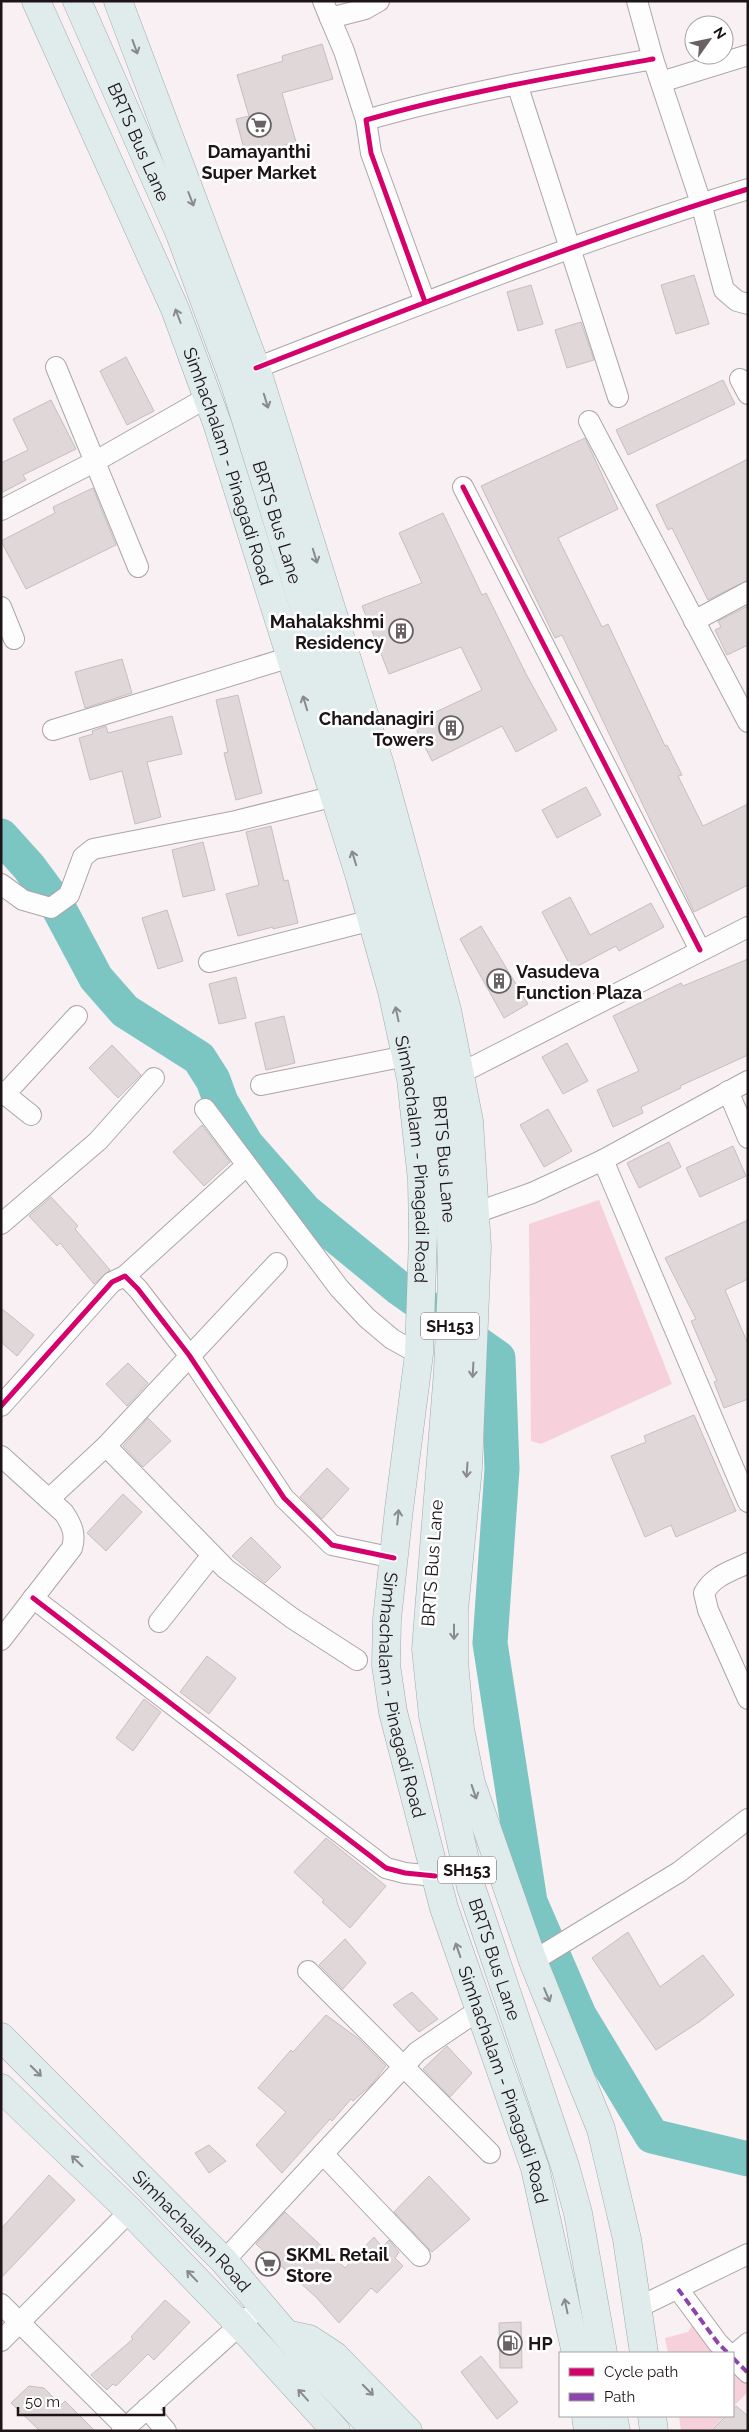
<svg xmlns="http://www.w3.org/2000/svg" width="749" height="2432" viewBox="0 0 749 2432" font-family="Raleway,sans-serif">
  <style>
    .green { fill: #f6d0da }
    .lines { fill: none; stroke-linecap: round; stroke-linejoin: round }
    .river { stroke: #7bc5c3; stroke-width: 35 }
    .building { fill: #e0d7d9; stroke: #c6bec0 }
    .street-casing { stroke: #ada5a7; stroke-width: 22 }
    .primary-casing { stroke: #9cacad; stroke-width: 29 }
    .street { stroke: #fefdfd; stroke-width: 20 }
    .primary { stroke: #e0ebeb; stroke-width: 28 }
    .quiet { stroke: #8e44ad; stroke-width: 4; stroke-dasharray: 8 4; stroke-linecap: butt }
    .cycleway-casing { stroke: #fff; stroke-width: 8 }
    .cycleway { stroke: #d6006c; stroke-width: 5 }
    .oneway { stroke: #888a8c }
    .labels { text-anchor: middle; dominant-baseline: central; stroke-width: 5; stroke-linejoin: round; paint-order: stroke }
    .shield { fill: #fff; stroke: #615a5d; stroke-width: 1 }
    .shield-label { font-size: 16px; font-weight: bold; fill: #1d1417 }
    .street-label { font-size: 18px; fill: #1d1417; stroke: #fff }
    .poi-label { font-size: 18px; font-weight: bold; fill: #1d1417; stroke: #fff; text-anchor: start }
  </style>
  <rect width="100%" height="100%" fill="#f8f0f2"/>
  <g class="green">
    <polygon points="599,1200 672,1384 541,1444 531,1441 529,1224"/>
    <polygon points="692,2325 718,2353 668,2353 665,2338 688,2332"/>
    <polygon points="733,2369 748,2385 748,2392 733,2407"/>
    <polygon points="679,2416 725,2416 710,2431 681,2431"/>
  </g>
  <g class="lines">
    <polyline class="river" points="1,836 29,867 57,905 96,978 125,1011 199,1058 213,1080 221,1102 246,1144 305,1211 399,1288 498,1358 502,1469 490,1643 530,1902 579,2015 652,2136 748,2159"/>
  </g>
  <g class="building">
    <polygon points="322,44 333,79 282,93 296,142 246,156 236,119 249,116 237,75 283,61 282,56"/>
    <polygon points="694,275 709,324 676,334 661,285"/>
    <polygon points="531,285 543,324 518,331 507,292"/>
    <polygon points="581,322 594,360 567,368 555,330"/>
    <polygon points="126,357 154,411 127,425 100,371"/>
    <polygon points="723,380 735,404 628,455 616,430"/>
    <polygon points="51,400 76,449 23,475 26,480 1,493 1,463 28,450 13,419"/>
    <polygon points="585,438 618,509 558,538 602,627 608,624 665,746 667,745 682,775 678,776 703,826 748,804 748,885 694,912 562,635 555,638 481,486"/>
    <polygon points="748,459 748,580 708,600 672,528 668,530 656,505"/>
    <polygon points="93,488 116,545 26,589 1,541 55,513 53,507"/>
    <polygon points="443,513 482,595 486,593 526,674 557,730 516,752 502,726 432,761 413,723 482,690 461,647 389,674 362,606 422,583 399,533"/>
    <polygon points="748,606 748,645 727,655 715,630 721,627 718,621"/>
    <polygon points="122,659 132,693 85,708 75,672"/>
    <polygon points="238,695 262,793 236,800 224,753 228,752 216,700"/>
    <polygon points="172,716 182,754 147,762 161,817 135,824 122,771 90,780 79,738 93,734 92,731 106,726 108,733"/>
    <polygon points="586,787 601,815 557,838 542,810"/>
    <polygon points="271,826 284,881 288,880 298,923 273,929 273,927 238,936 226,894 259,885 246,832"/>
    <polygon points="203,842 215,890 183,897 172,850"/>
    <polygon points="570,897 590,935 651,903 664,927 619,951 616,946 572,969 542,912"/>
    <polygon points="167,910 183,961 158,969 142,918"/>
    <polygon points="481,926 528,1004 504,1018 460,939"/>
    <polygon points="748,959 748,1055 680,1086 681,1088 641,1107 643,1113 613,1127 597,1090 639,1071 613,1016 681,983 683,986"/>
    <polygon points="236,977 246,1018 219,1024 209,984"/>
    <polygon points="284,1016 295,1063 266,1070 255,1023"/>
    <polygon points="567,1043 588,1081 563,1094 542,1057"/>
    <polygon points="112,1045 141,1075 118,1098 89,1068"/>
    <polygon points="548,1109 572,1151 544,1167 520,1125"/>
    <polygon points="202,1125 230,1162 204,1186 173,1152"/>
    <polygon points="669,1142 681,1167 639,1188 627,1163"/>
    <polygon points="733,1146 746,1176 700,1197 686,1168"/>
    <polygon points="51,1197 78,1226 75,1229 110,1270 94,1284 60,1243 57,1246 29,1216"/>
    <polygon points="748,1220 748,1279 725,1290 748,1344 748,1399 724,1408 714,1382 717,1381 691,1321 696,1319 665,1258"/>
    <polygon points="1,1308 34,1335 17,1356 1,1342"/>
    <polygon points="128,1363 148,1383 127,1406 106,1384"/>
    <polygon points="694,1415 736,1511 676,1537 671,1525 645,1537 611,1456 646,1442 644,1436"/>
    <polygon points="148,1418 171,1441 143,1467 123,1446"/>
    <polygon points="327,1468 349,1489 322,1519 300,1497"/>
    <polygon points="123,1494 142,1512 106,1551 87,1533"/>
    <polygon points="251,1537 281,1567 265,1583 232,1556"/>
    <polygon points="207,1656 236,1678 209,1714 180,1692"/>
    <polygon points="144,1699 161,1712 133,1751 116,1738"/>
    <polygon points="326,1838 386,1886 350,1928 322,1902 324,1900 294,1872"/>
    <polygon points="628,1932 660,1987 703,1955 734,1995 699,2022 656,2050 592,1958"/>
    <polygon points="345,1939 366,1963 343,1989 319,1965"/>
    <polygon points="412,1992 438,2019 419,2032 393,2005"/>
    <polygon points="326,2015 359,2039 386,2066 371,2085 353,2101 351,2099 332,2121 330,2119 282,2173 256,2145 286,2112 258,2088 291,2050 293,2052"/>
    <polygon points="447,2046 472,2073 450,2097 423,2069"/>
    <polygon points="209,2145 226,2161 209,2173 195,2153"/>
    <polygon points="49,2175 75,2200 1,2278 1,2229"/>
    <polygon points="429,2176 470,2219 432,2252 394,2212"/>
    <polygon points="285,2212 345,2268 374,2237 382,2247 389,2240 399,2252 395,2258 403,2266 377,2293 371,2288 339,2323 316,2297 256,2244"/>
    <polygon points="165,2300 190,2322 154,2360 148,2354 116,2386 113,2384 107,2390 91,2375 133,2339 131,2337"/>
    <polygon points="521,2322 522,2368 500,2368 499,2323"/>
    <polygon points="481,2356 518,2402 497,2419 461,2372"/>
    <polygon points="29,2386 44,2388 61,2405 65,2401 95,2431 40,2431 11,2403"/>
    <polygon points="736,2406 748,2416 748,2431 711,2431 726,2416 733,2416 733,2409"/>
  </g>
  <g class="lines">
    <g class="street-casing">
      <g id="street">
        <polyline points="323,1 330,18"/>
        <polyline points="637,1 653,59 701,203 724,290 737,301 748,304"/>
        <polyline points="661,82 748,55"/>
        <polyline points="517,84 618,397"/>
        <polyline points="366,120 344,51 330,18 365,9 379,1"/>
        <path d="M425,302L371,153L366,120C460,93 557,76 653,59"/>
        <polyline points="56,367 138,567"/>
        <path d="M256,368C418,305 581,240 748,189"/>
        <polyline points="740,379 748,394"/>
        <polyline points="589,421 748,722"/>
        <polyline points="463,487 700,950"/>
        <polyline points="1,510 96,461 208,397"/>
        <polyline points="1,607 14,639"/>
        <polyline points="694,621 748,592"/>
        <polyline points="53,730 291,657"/>
        <polyline points="1,884 23,900 51,908 69,895 83,857 93,849 236,821 335,796"/>
        <polyline points="209,962 372,920"/>
        <polyline points="461,1073 748,927"/>
        <polyline points="261,1085 406,1056"/>
        <polyline points="1,1091 31,1115"/>
        <polyline points="728,1091 748,1138"/>
        <polyline points="5,1094 77,1016"/>
        <polyline points="205,1109 339,1288 367,1318 392,1339 419,1354"/>
        <polyline points="603,1160 748,1502"/>
        <polyline points="475,1213 532,1193 603,1160 748,1081"/>
        <polyline points="1,1224 98,1141 154,1078"/>
        <polyline points="277,1263 106,1446 226,1569 292,1618 357,1660"/>
        <polyline points="125,1276 246,1166"/>
        <polyline points="1,1406 112,1282 125,1276 138,1289 189,1355 284,1498 332,1545 394,1558"/>
        <path d="M1,1456L64,1513C72,1525 76,1534 72,1548L1,1640"/>
        <polyline points="49,1499 106,1446"/>
        <path d="M748,1563C731,1571 713,1576 704,1593L708,1610L748,1699"/>
        <polyline points="33,1598 386,1868 405,1873 435,1876"/>
        <polyline points="159,1622 212,1555"/>
        <polyline points="533,1961 679,1872 748,1819"/>
        <polyline points="308,1971 490,2153"/>
        <polyline points="323,2154 420,2256"/>
        <polyline points="224,2261 417,2052 479,2010"/>
        <polyline points="678,2289 718,2343 728,2353"/>
        <polyline points="1,2304 126,2428"/>
        <polyline points="637,2308 748,2254"/>
        <polyline points="1,2341 130,2211"/>
        <polyline points="733,2356 748,2343"/>
        <polyline points="733,2358 748,2373"/>
        <polyline points="147,2408 166,2431"/>
        <polyline points="122,2431 250,2316"/>
      </g>
    </g>
    <g class="primary-casing">
      <g id="primary">
        <path id="s1" d="M36,1L175,309L217,423L359,874L392,991L411,1079L422,1180L423,1236L419,1354L399,1509L387,1619L386,1665L393,1712L444,1908L535,2168L576,2353"/>
        <path id="s2" d="M77,1L180,234L235,384L365,804L417,985L440,1097L451,1234L452,1280L448,1371L426,1649L433,1716L471,1887L565,2166L578,2213L603,2353"/>
        <polyline points="118,1 256,368 380,765 447,1010 469,1121 477,1247 468,1468 454,1610 454,1661 460,1729 471,1783 533,1961 601,2129 627,2239 644,2353"/>
        <path id="s3" d="M1,2037L224,2261L309,2361L376,2431"/>
        <polyline points="1,2088 130,2211 239,2324 336,2431"/>
        <polyline points="290,2335 309,2339 335,2356 408,2431"/>
        <polyline points="586,2416 588,2431"/>
        <polyline points="613,2416 616,2431"/>
        <polyline points="652,2416 654,2431"/>
      </g>
    </g>
    <use href="#street" class="street"/>
    <use href="#primary" class="primary"/>
    <g class="quiet">
      <polyline points="678,2289 718,2343 728,2353"/>
      <polyline points="733,2358 748,2373"/>
    </g>
    <g class="cycleway-casing">
      <g id="cycleway">
        <path d="M425,302L371,153L366,120C460,93 557,76 653,59"/>
        <path d="M256,368C418,305 581,240 748,189"/>
        <polyline points="463,487 700,950"/>
        <polyline points="1,1406 112,1282 125,1276 138,1289 189,1355 284,1498 332,1545 394,1558"/>
        <polyline points="33,1598 386,1868 405,1873 435,1876"/>
      </g>
    </g>
    <use href="#cycleway" class="cycleway"/>
  </g>
  <defs><path id="oneway-shaft" d="M-6 0H5M1.5-3L5.5 0L1.5 3" fill="none" stroke-width="1.6" stroke-linecap="round" stroke-linejoin="round" transform="scale(1.25)"/></defs>
  <g class="oneway">
    <use href="#oneway-shaft" transform="translate(135 47) rotate(70)"/>
    <use href="#oneway-shaft" transform="translate(191 199) rotate(69)"/>
    <use href="#oneway-shaft" transform="translate(178 316) rotate(-111)"/>
    <use href="#oneway-shaft" transform="translate(266 401) rotate(73)"/>
    <use href="#oneway-shaft" transform="translate(315 556) rotate(73)"/>
    <use href="#oneway-shaft" transform="translate(305 703) rotate(-107)"/>
    <use href="#oneway-shaft" transform="translate(354 858) rotate(-107)"/>
    <use href="#oneway-shaft" transform="translate(397 1014) rotate(-102)"/>
    <use href="#oneway-shaft" transform="translate(473 1370) rotate(93)"/>
    <use href="#oneway-shaft" transform="translate(467 1470) rotate(94)"/>
    <use href="#oneway-shaft" transform="translate(398 1517) rotate(-84)"/>
    <use href="#oneway-shaft" transform="translate(454 1632) rotate(90)"/>
    <use href="#oneway-shaft" transform="translate(474 1792) rotate(71)"/>
    <use href="#oneway-shaft" transform="translate(458 1950) rotate(-109)"/>
    <use href="#oneway-shaft" transform="translate(547 1995) rotate(67)"/>
    <use href="#oneway-shaft" transform="translate(36 2071) rotate(45)"/>
    <use href="#oneway-shaft" transform="translate(77 2161) rotate(-136)"/>
    <use href="#oneway-shaft" transform="translate(192 2276) rotate(-134)"/>
    <use href="#oneway-shaft" transform="translate(566 2306) rotate(-102)"/>
    <use href="#oneway-shaft" transform="translate(368 2390) rotate(45)"/>
    <use href="#oneway-shaft" transform="translate(303 2395) rotate(-132)"/>
  </g>
  <defs>
    <g id="supermarket-ring" transform="scale(1.25)"><circle r="9.5" fill="#fff" stroke="#6a6164" stroke-width="1.5"/><path d="M-6-5.5h2.5l.6 2H6L4.5 2H-2.5L-4.4-4H-6ZM-1.5 3.2a1.3 1.3 0 1 0 .1 0ZM3 3.2a1.3 1.3 0 1 0 .1 0Z" fill="#6a6164"/></g>
    <g id="building-ring" transform="scale(1.25)"><circle r="9.5" fill="#fff" stroke="#6a6164" stroke-width="1.5"/><path d="M-4-6H4V6H1V3H-1V6H-4ZM-2.5-4.3h1.7v1.8h-1.7ZM.8-4.3h1.7v1.8H.8ZM-2.5-1h1.7V.8h-1.7ZM.8-1h1.7V.8H.8Z" fill="#6a6164"/></g>
    <g id="fuel-ring" transform="scale(1.25)"><circle r="9.5" fill="#fff" stroke="#6a6164" stroke-width="1.5"/><path d="M-5.5-6h7V0h2V4h1.3V-2.5L3-4.5l.8-.8L6-3V5H2.5V1h-1V6h-7ZM-4.2-4.7v3.2H.2V-4.7Z" fill="#6a6164"/></g>
  </defs>
  <g fill-rule="evenodd">
    <use href="#supermarket-ring" x="259" y="125"/>
    <use href="#building-ring" x="401" y="631"/>
    <use href="#building-ring" x="451" y="728"/>
    <use href="#building-ring" x="499" y="981"/>
    <use href="#supermarket-ring" x="268" y="2264"/>
    <use href="#fuel-ring" x="510" y="2343"/>
  </g>
  <g class="labels">
    <g class="shield">
      <rect x="421" y="1312.5" width="58" height="27" rx="4"/>
      <rect x="438" y="1856.5" width="58" height="27" rx="4"/>
    </g>
    <g class="shield-label">
      <text x="450" y="1326">SH153</text>
      <text x="467" y="1870">SH153</text>
    </g>
    <g class="street-label">
      <text stroke="none"><textPath href="#s2" startOffset="154">BRTS Bus Lane</textPath></text>
      <text stroke="none"><textPath href="#s1" startOffset="504">Simhachalam - Pinagadi Road</textPath></text>
      <text stroke="none"><textPath href="#s2" startOffset="559">BRTS Bus Lane</textPath></text>
      <text stroke="none"><textPath href="#s2" startOffset="1219">BRTS Bus Lane</textPath></text>
      <text stroke="none"><textPath href="#s1" startOffset="1224">Simhachalam - Pinagadi Road</textPath></text>
      <text transform="translate(432 1563) rotate(-86)">BRTS Bus Lane</text>
      <text stroke="none"><textPath href="#s1" startOffset="1764">Simhachalam - Pinagadi Road</textPath></text>
      <text stroke="none"><textPath href="#s2" startOffset="2029">BRTS Bus Lane</textPath></text>
      <text stroke="none"><textPath href="#s1" startOffset="2169">Simhachalam - Pinagadi Road</textPath></text>
      <text stroke="none"><textPath href="#s3" startOffset="272">Simhachalam Road</textPath></text>
    </g>
    <g class="poi-label">
      <text x="259" y="151" text-anchor="middle">Damayanthi<tspan x="259" dy="21">Super Market</tspan></text>
      <text x="384" y="621" text-anchor="end">Mahalakshmi<tspan x="384" dy="21">Residency</tspan></text>
      <text x="434" y="718" text-anchor="end">Chandanagiri<tspan x="434" dy="21">Towers</tspan></text>
      <text x="516" y="971">Vasudeva<tspan x="516" dy="21">Function Plaza</tspan></text>
      <text x="286" y="2254">SKML Retail<tspan x="286" dy="21">Store</tspan></text>
      <text x="528" y="2343">HP</text>
    </g>
  </g>
  <rect width="749" height="2432" fill="none" stroke="#1d1417" stroke-width="5"/>
  <rect x="559" y="2352" width="175" height="65" fill="#ffffff" stroke="#a5a1a2"/>
  <rect x="569" y="2368" width="25" height="8" fill="#d6006c" stroke="#a5a1a2"/>
  <text x="604" y="2377" font-size="15" fill="#1d1417">Cycle path</text>
  <rect x="569" y="2393" width="25" height="8" fill="#8e44ad" stroke="#a5a1a2"/>
  <text x="604" y="2402" font-size="15" fill="#1d1417">Path</text>
  <g transform="translate(709 40) rotate(57)"><circle r="24" fill="#ffffff" stroke="#a5a1a2"/>
  <path d="M0-4L9 19L0 12L-9 19Z" fill="#6a6164"/>
  <text y="-8" font-size="14" font-weight="bold" text-anchor="middle" fill="#1d1417">N</text>
  </g>
  <path d="M18 2407v8h146v-8" fill="none" stroke="#1d1417" stroke-width="2.5"/>
  <text x="25" y="2407" font-size="15" fill="#1d1417" stroke="#ffffff" stroke-width="4" paint-order="stroke">50 m</text>
</svg>
